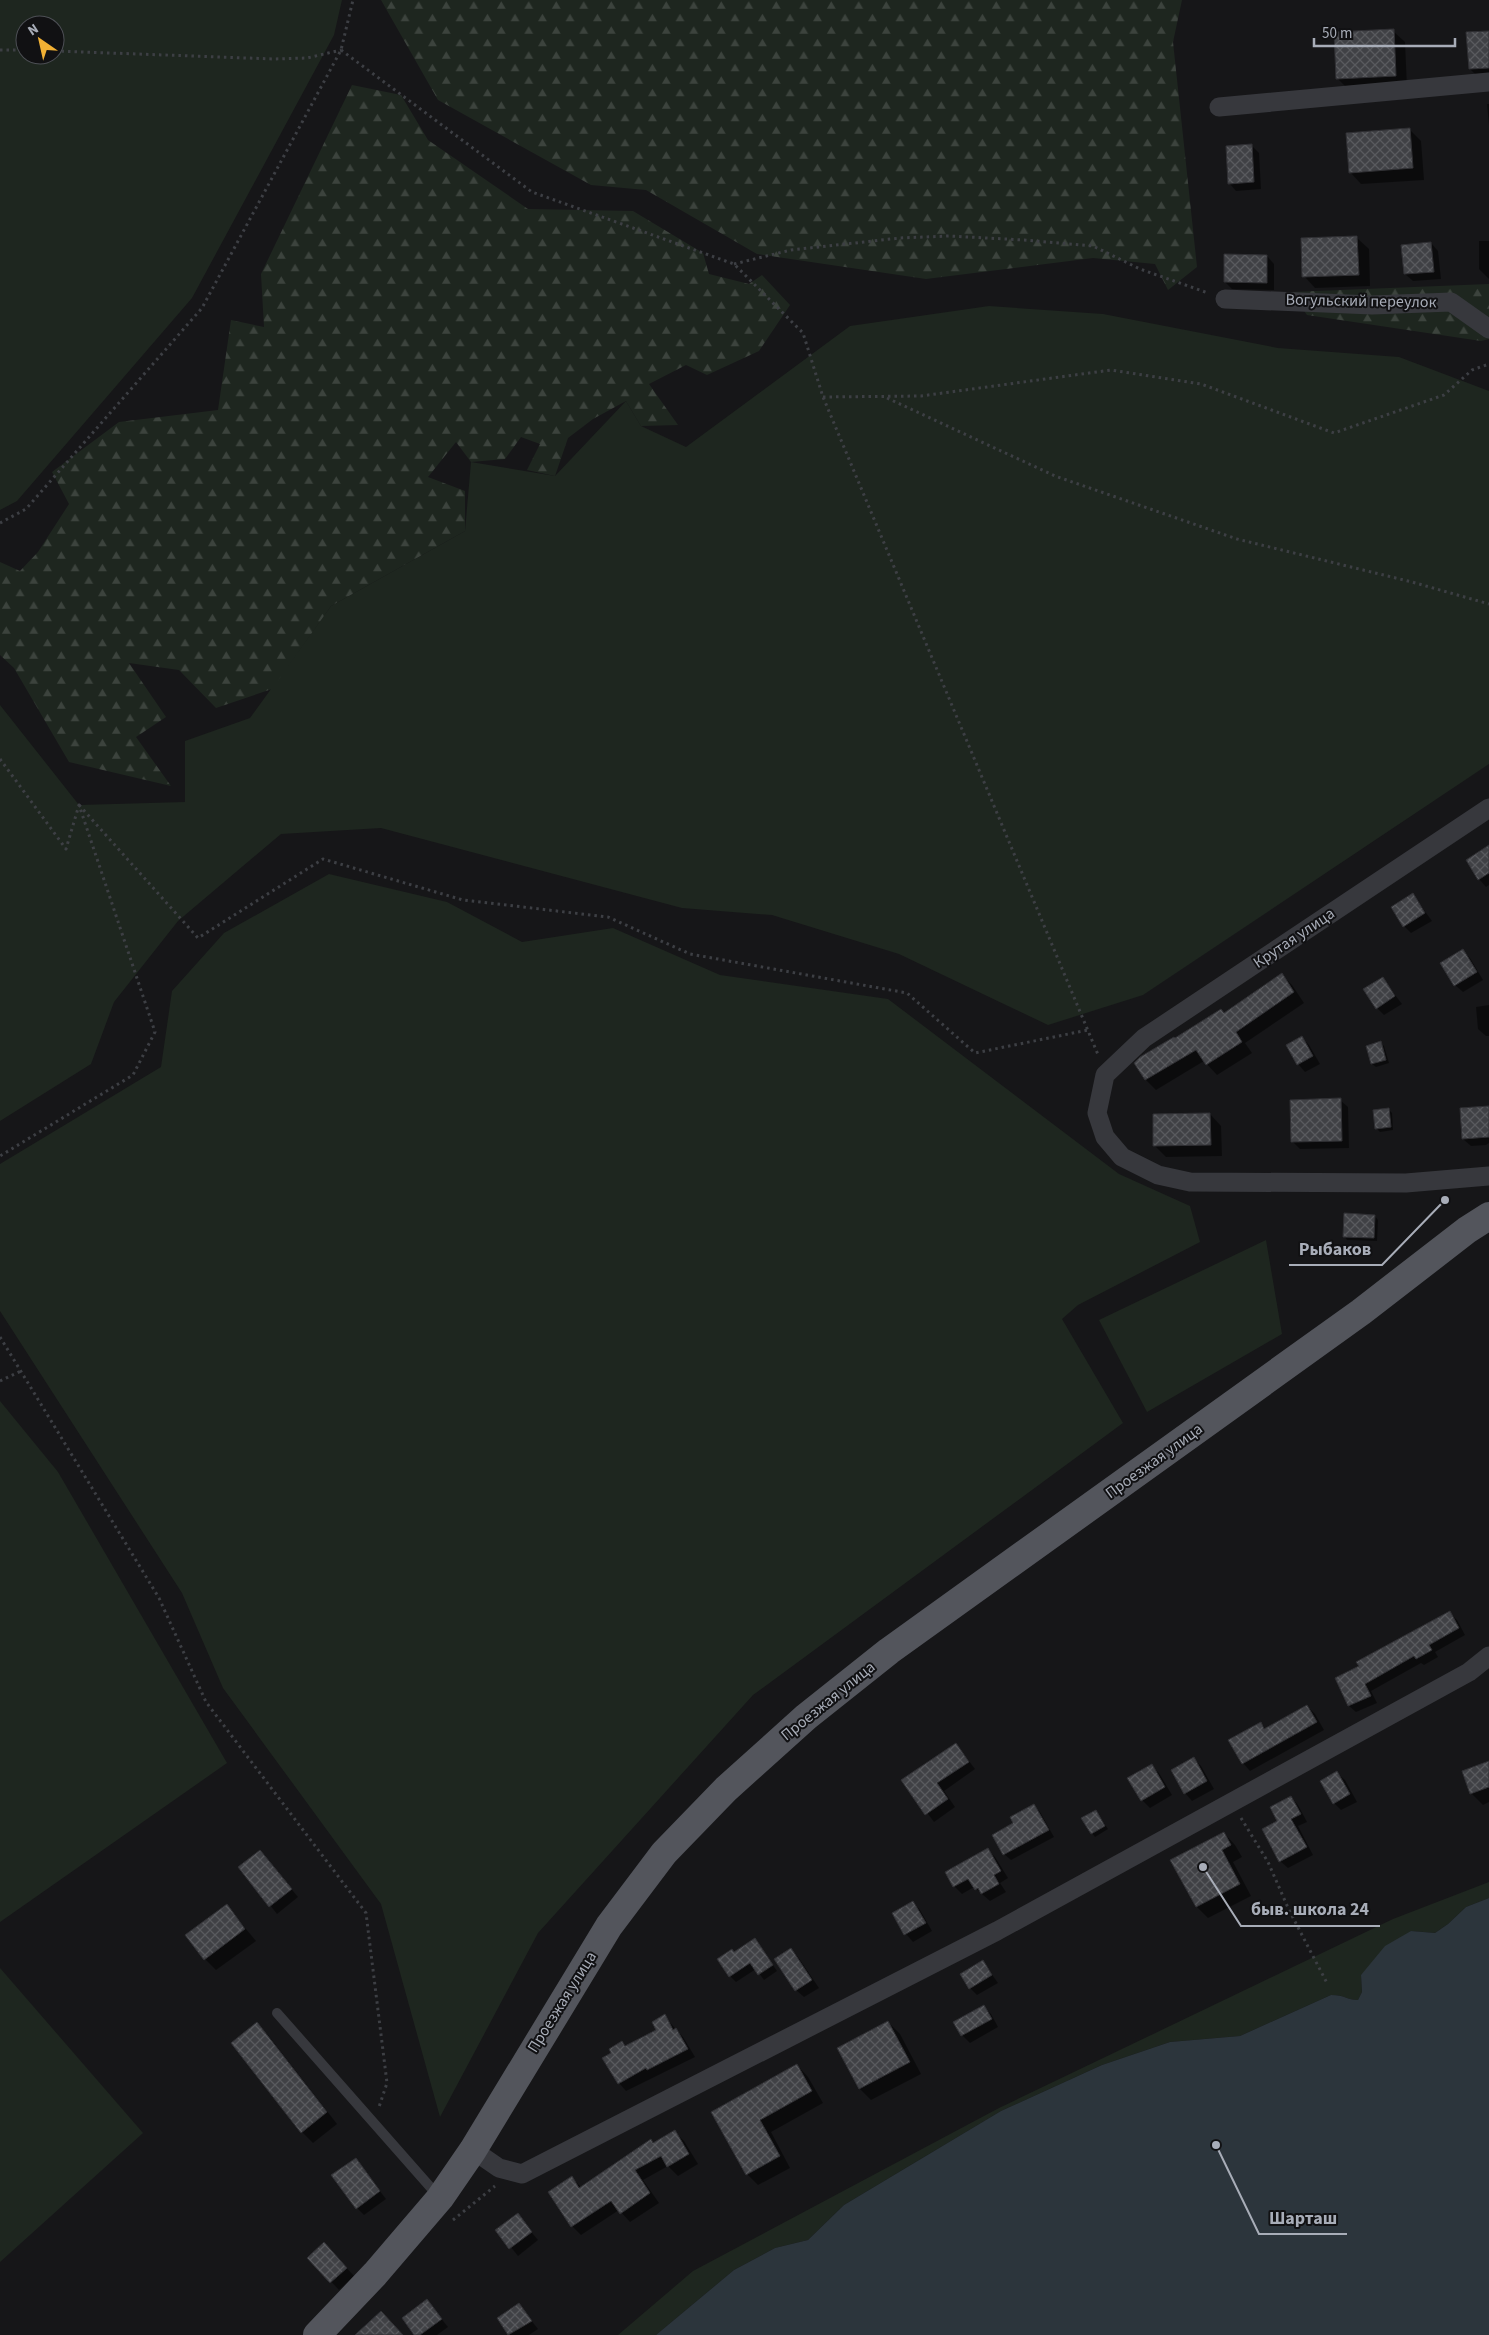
<svg xmlns="http://www.w3.org/2000/svg" width="1489" height="2335" viewBox="0 0 1489 2335" font-family="'Source Sans 3',sans-serif">
  <style>
    .grass { fill: #1e261f; fill-rule: evenodd }
    .forest { fill: url(#forest-firs) }
    .water { fill: #2c353c }
    .shadow { fill: #0007 }
    .building { fill: url(#building-cross-hatch); stroke: #303034 }
    .lines { fill: none; stroke-linecap: round; stroke-linejoin: round }
    .path { stroke: #3d3f44; stroke-width: 3; stroke-dasharray: 2.5 4; stroke-linecap: butt }
    .lane { stroke: #37383d; stroke-width: 10 }
    .street { stroke: #37383d; stroke-width: 19 }
    .primary { stroke: #53555c; stroke-width: 28 }
    .labels { text-anchor: middle; dominant-baseline: central; stroke-width: 4; stroke-linejoin: round; paint-order: stroke }
    .street-label { font-size: 16px; fill: #a8adb8; stroke: #111113 }
    .leader { fill: none; stroke: #a8adb8; stroke-width: 2 }
    .callout-dot { fill: #a8adb8; stroke: #111113; stroke-width: 2 }
    .callout-label { font-size: 18px; text-anchor: middle; font-weight: bold; fill: #a8adb8; stroke: #111113; stroke-width: 4; stroke-linejoin: round; paint-order: stroke }
  </style>
  <defs>
    <pattern id="forest-firs" width="22" height="20" patternUnits="userSpaceOnUse" patternTransform="scale(1.25)"><rect width="22" height="20" fill="#1e261f"/><path d="M5 1l3.5 6h-7zM16 11l3.5 6h-7z" fill="#3c433d"/></pattern>
    <pattern id="building-cross-hatch" width="8" height="8" patternUnits="userSpaceOnUse" patternTransform="scale(1.25)"><rect width="8" height="8" fill="#404145"/><path d="M0 0l8 8M0 8l8-8" fill="none" stroke="#595a5e"/></pattern>
  </defs>
  <rect width="100%" height="100%" fill="#161618"/>
  <g class="grass">
    <path d="M0,0H342L334,35L192,298L17,501L0,510ZM25,25H55V55H25Z"/>
    <polygon points="989,306 1103,314 1278,348 1399,357 1489,391 1489,764 1143,995 1048,1025 899,954 772,915 682,908 381,828 281,834 178,921 114,1002 91,1064 0,1121 0,705 79,805 185,802 185,741 250,718 331,606 465,531 471,462 555,476 626,401 641,426 686,447 850,326"/>
    <polygon points="329,874 447,902 522,942 613,928 720,975 888,999 1119,1174 1190,1206 1200,1242 1078,1305 1062,1319 1123,1423 753,1695 538,1933 440,2117 381,1904 223,1688 182,1593 0,1311 0,1164 161,1067 172,991 224,933"/>
    <polygon points="1266,1240 1282,1334 1147,1412 1099,1320"/>
    <polygon points="0,1401 58,1472 227,1763 0,1922"/>
    <path d="M1489,1882V1898L1466,1907L1448,1924L1435,1933L1411,1931L1361,1975L1362,1992L1358,2000C1347,2000 1345,1995 1331,1995L1240,2036L1170,2042L1102,2065L1001,2111L844,2205L808,2240L775,2248L734,2270L656,2335H618L693,2271L999,2108L1393,1919Z"/>
    <polygon points="0,1968 143,2133 0,2262"/>
  </g>
  <g class="forest">
    <polygon points="381,0 1182,0 1173,42 1197,267 1168,290 1155,264 1093,258 926,279 757,254 646,190 591,185 438,100"/>
    <polygon points="352,85 401,95 428,140 528,209 633,211 703,253 709,274 749,284 762,275 790,305 759,351 707,375 686,365 649,384 678,425 641,426 626,401 593,419 568,438 555,476 527,470 540,444 521,437 505,459 471,462 456,442 428,477 465,491 465,531 331,606 272,689 216,708 179,670 129,663 166,717 136,737 171,786 69,762 14,668 0,655 0,562 20,571 38,552 69,504 52,472 119,422 218,410 231,320 264,327 261,274"/>
    <polygon points="1489,284 1489,339 1481,341 1307,315 1291,292"/>
  </g>
  <path class="water" d="M1489,1898V2335H656L734,2270L775,2248L808,2240L844,2205L1001,2111L1102,2065L1170,2042L1240,2036L1331,1995C1345,1995 1347,2000 1358,2000L1362,1992L1361,1975L1385,1946L1411,1931L1435,1933L1448,1924L1466,1907Z"/>
  <g class="shadow">
    <polygon points="1393,31 1405,42 1407,87 1349,90 1337,78"/>
    <polygon points="1489,32 1489,80 1481,80 1470,69"/>
    <polygon points="1487,104 1489,104 1489,125"/>
    <polygon points="1409,129 1421,141 1424,180 1361,184 1350,172"/>
    <polygon points="1252,146 1259,153 1261,189 1236,191 1229,183"/>
    <polygon points="1357,238 1369,249 1370,286 1315,288 1304,276"/>
    <polygon points="1479,241 1489,241 1489,279 1479,269"/>
    <polygon points="1431,243 1438,251 1441,279 1413,281 1405,274"/>
    <polygon points="1267,256 1274,264 1274,290 1232,289 1225,282"/>
    <polygon points="1489,852 1489,885 1486,887 1479,879"/>
    <polygon points="1413,895 1432,921 1411,933 1404,926"/>
    <polygon points="1462,950 1470,958 1483,980 1463,992 1455,985"/>
    <polygon points="1282,975 1292,985 1304,1003 1245,1043 1252,1053 1217,1075 1204,1061 1156,1090 1146,1080 1136,1063 1224,1014"/>
    <polygon points="1382,978 1402,1004 1384,1015 1377,1008"/>
    <polygon points="1489,1005 1489,1036 1486,1036 1478,1029 1476,1007"/>
    <polygon points="1301,1037 1309,1045 1320,1064 1305,1072 1298,1064"/>
    <polygon points="1380,1042 1384,1046 1389,1063 1376,1067 1372,1064"/>
    <polygon points="1340,1100 1348,1107 1349,1148 1300,1149 1293,1142"/>
    <polygon points="1489,1106 1489,1143 1486,1145 1471,1146 1463,1139 1461,1109"/>
    <polygon points="1388,1109 1392,1113 1393,1130 1380,1132 1376,1128"/>
    <polygon points="1210,1114 1221,1126 1222,1156 1166,1157 1155,1146"/>
    <polygon points="1375,1216 1378,1220 1377,1241 1347,1240 1344,1236"/>
    <polygon points="1450,1613 1457,1620 1465,1635 1435,1652 1438,1657 1424,1665 1421,1663 1371,1691 1377,1703 1356,1712 1349,1706 1336,1678 1360,1667"/>
    <polygon points="1307,1706 1315,1714 1324,1730 1250,1771 1243,1763 1260,1724 1266,1729"/>
    <polygon points="956,1744 975,1769 944,1791 955,1807 934,1822 903,1780"/>
    <polygon points="1194,1759 1201,1766 1214,1789 1192,1801 1185,1793"/>
    <polygon points="1489,1762 1489,1802 1483,1805 1471,1793"/>
    <polygon points="1151,1766 1159,1773 1172,1795 1150,1808 1142,1800 1129,1779"/>
    <polygon points="1337,1773 1345,1780 1357,1802 1341,1810 1334,1803"/>
    <polygon points="1291,1797 1298,1805 1307,1822 1298,1826 1313,1855 1288,1868 1280,1861 1279,1822"/>
    <polygon points="1033,1805 1040,1812 1054,1837 1011,1860 1004,1854 1015,1824"/>
    <polygon points="1096,1811 1108,1829 1095,1837 1092,1833"/>
    <polygon points="1224,1833 1235,1845 1242,1857 1233,1862 1251,1896 1208,1918 1197,1907 1172,1860"/>
    <polygon points="988,1850 995,1857 1008,1878 1000,1883 1006,1892 990,1901 974,1887 962,1894 954,1886"/>
    <polygon points="260,1851 298,1897 277,1914 240,1867"/>
    <polygon points="913,1902 920,1910 932,1931 913,1942 906,1934"/>
    <polygon points="226,1905 256,1941 216,1970 205,1959"/>
    <polygon points="755,1940 777,1971 764,1980 756,1969 736,1982 730,1976 735,1953"/>
    <polygon points="791,1949 798,1957 819,1988 804,1997 796,1990"/>
    <polygon points="983,1962 998,1983 977,1995 970,1988"/>
    <polygon points="983,2007 991,2014 998,2027 970,2043 962,2035 955,2022"/>
    <polygon points="664,2016 683,2037 695,2057 626,2091 619,2083 612,2053 622,2042 627,2047 658,2030"/>
    <polygon points="888,2022 900,2034 921,2074 871,2100 860,2089 839,2048"/>
    <polygon points="256,2024 268,2035 337,2124 313,2143 302,2132"/>
    <polygon points="797,2065 808,2077 823,2103 771,2132 790,2168 758,2185 747,2174 712,2112"/>
    <polygon points="675,2132 684,2141 698,2164 678,2176 668,2166 643,2180 659,2203 630,2222 619,2210 581,2235 572,2226 572,2178 582,2188 651,2141 654,2144"/>
    <polygon points="355,2159 386,2199 364,2215 357,2208"/>
    <polygon points="517,2215 538,2240 518,2256 497,2230"/>
    <polygon points="331,2251 354,2276 339,2290 309,2258"/>
    <polygon points="427,2301 448,2327 437,2335 416,2335"/>
    <polygon points="519,2305 538,2329 529,2335 510,2335 499,2319"/>
  </g>
  <g class="building">
    <polygon points="1394,29 1396,76 1336,79 1334,32"/>
    <polygon points="1489,31 1489,68 1469,69 1466,32"/>
    <polygon points="1410,128 1413,168 1349,173 1346,133"/>
    <polygon points="1252,144 1254,182 1228,184 1226,146"/>
    <polygon points="1357,236 1359,275 1302,277 1301,238"/>
    <polygon points="1431,242 1434,272 1404,274 1401,245"/>
    <polygon points="1224,254 1267,255 1267,283 1224,282"/>
    <polygon points="1489,845 1489,873 1478,880 1466,860"/>
    <polygon points="1413,893 1425,913 1403,927 1391,907"/>
    <polygon points="1463,949 1477,972 1454,986 1440,963"/>
    <polygon points="1282,973 1294,992 1236,1032 1242,1042 1206,1065 1196,1050 1145,1080 1134,1063 1140,1057 1174,1037 1175,1038 1221,1009 1224,1013"/>
    <polygon points="1383,977 1395,996 1376,1009 1363,989"/>
    <polygon points="1302,1036 1313,1056 1297,1065 1286,1045"/>
    <polygon points="1381,1041 1386,1060 1371,1064 1366,1046"/>
    <polygon points="1341,1098 1342,1141 1291,1142 1290,1100"/>
    <polygon points="1489,1106 1489,1137 1462,1139 1460,1108"/>
    <polygon points="1389,1108 1391,1127 1375,1129 1373,1110"/>
    <polygon points="1210,1113 1211,1145 1153,1146 1153,1114"/>
    <polygon points="1344,1213 1375,1215 1374,1238 1343,1237"/>
    <polygon points="1450,1611 1459,1628 1429,1645 1432,1650 1416,1659 1414,1656 1365,1684 1371,1696 1348,1706 1335,1678 1359,1666 1356,1662"/>
    <polygon points="1307,1705 1317,1722 1242,1764 1228,1740 1261,1722 1264,1729"/>
    <polygon points="956,1743 969,1762 937,1783 948,1799 925,1815 901,1780"/>
    <polygon points="1194,1757 1207,1781 1184,1794 1171,1770"/>
    <polygon points="1489,1761 1489,1787 1470,1794 1462,1771"/>
    <polygon points="1152,1764 1165,1787 1141,1801 1127,1778"/>
    <polygon points="1337,1771 1350,1794 1333,1804 1320,1781"/>
    <polygon points="1291,1796 1301,1814 1291,1819 1307,1847 1279,1862 1262,1829 1277,1821 1270,1807"/>
    <polygon points="1034,1804 1049,1830 1003,1855 992,1835 1013,1823 1010,1817"/>
    <polygon points="1096,1810 1105,1826 1091,1834 1081,1818"/>
    <polygon points="1224,1832 1231,1845 1222,1850 1240,1884 1196,1907 1170,1860"/>
    <polygon points="988,1848 1001,1871 994,1875 999,1884 981,1894 978,1888 975,1890 968,1879 953,1887 945,1872"/>
    <polygon points="260,1850 292,1889 269,1907 238,1867"/>
    <polygon points="913,1901 926,1923 904,1935 892,1913"/>
    <polygon points="227,1904 245,1929 204,1960 185,1935"/>
    <polygon points="755,1938 773,1965 758,1975 750,1963 729,1977 717,1959 732,1949 734,1952"/>
    <polygon points="791,1948 812,1980 795,1991 774,1959"/>
    <polygon points="983,1960 992,1975 969,1989 960,1974"/>
    <polygon points="984,2005 992,2019 961,2036 953,2022"/>
    <polygon points="665,2014 673,2030 676,2028 688,2049 647,2070 646,2068 618,2084 602,2058 611,2053 609,2049 622,2041 625,2046 656,2030 652,2022"/>
    <polygon points="888,2021 910,2062 859,2089 837,2048"/>
    <polygon points="257,2022 327,2112 301,2133 231,2043"/>
    <polygon points="797,2064 812,2091 760,2120 780,2156 746,2175 711,2112"/>
    <polygon points="675,2130 689,2154 667,2167 661,2156 635,2170 650,2193 620,2214 611,2201 571,2227 548,2192 572,2176 579,2188 651,2139 653,2143"/>
    <polygon points="356,2158 380,2191 356,2209 331,2175"/>
    <polygon points="518,2213 532,2232 509,2249 495,2230"/>
    <polygon points="324,2242 347,2268 330,2283 307,2258"/>
    <polygon points="427,2299 442,2319 420,2335 414,2335 402,2318"/>
    <polygon points="519,2303 532,2321 508,2335 497,2318"/>
    <polygon points="381,2311 403,2335 355,2335"/>
  </g>
  <g class="lines">
    <g class="path">
      <polyline points="0,50 25,50"/>
      <polyline points="341,50 532,192 734,264 803,333 823,397 1099,1057"/>
      <polyline points="55,51 274,59 307,58 341,50"/>
      <polyline points="734,264 791,250 900,238 949,236 1024,240 1093,246 1140,269 1208,293"/>
      <polyline points="823,397 921,396 1111,370 1201,384 1334,433 1444,395 1472,370 1489,364"/>
      <polyline points="887,398 1055,476 1237,539 1412,582 1489,604"/>
      <polyline points="0,523 26,509 202,308 341,50 353,0"/>
      <polyline points="0,759 66,849 79,805 155,1032 133,1075 0,1156"/>
      <polyline points="79,805 198,938 323,859 463,900 608,917 690,954 907,993 975,1053 1088,1030"/>
      <polyline points="0,1337 159,1598 206,1702 366,1913 387,2083 379,2107"/>
      <polyline points="0,1381 21,1371"/>
      <polyline points="1241,1818 1268,1862 1289,1910 1328,1985"/>
      <polyline points="453,2220 495,2186"/>
    </g>
    <polyline class="lane" points="277,2013 439,2197"/>
    <g class="street">
      <polyline points="1219,107 1489,82"/>
      <polyline points="1225,299 1372,305 1451,302 1489,329"/>
      <polyline points="1489,808 1144,1038 1105,1075 1097,1113 1105,1137 1122,1157 1158,1175 1190,1182 1406,1183 1489,1176"/>
      <polyline points="473,2150 499,2168 522,2174 997,1931 1469,1672 1489,1656"/>
    </g>
    <polyline class="primary" points="317,2335 375,2274 440,2198 473,2150 609,1926 664,1853 726,1789 806,1717 889,1651 1361,1312 1467,1230 1489,1216"/>
  </g>
  <g class="labels">
    <g class="street-label">
      <text transform="translate(1361 301) rotate(1)">Вогульский переулок</text>
      <text transform="translate(1294 938) rotate(-34)">Крутая улица</text>
      <text transform="translate(1154 1461) rotate(-36)">Проезжая улица</text>
      <text transform="translate(828 1701) rotate(-39)">Проезжая улица</text>
      <text transform="translate(562 2002) rotate(-58)">Проезжая улица</text>
    </g>
  </g>
  <path class="leader" d="M1445 1200L1382 1265H1289M1203 1867L1241 1926H1380M1216 2145L1259 2234H1347"/>
  <g class="callout-dot">
    <circle cx="1445" cy="1200" r="5"/>
    <circle cx="1203" cy="1867" r="5"/>
    <circle cx="1216" cy="2145" r="5"/>
  </g>
  <g class="callout-label">
    <text x="1335" y="1255">Рыбаков</text>
    <text x="1310" y="1915">быв. школа 24</text>
    <text x="1303" y="2224">Шарташ</text>
  </g>
  <g transform="translate(40 40) rotate(326)"><circle r="24" fill="#111113" stroke="#4d4f55"/>
  <path d="M0-4L9 19L0 12L-9 19Z" fill="#f2b134"/>
  <text y="-8" font-size="14" font-weight="bold" text-anchor="middle" fill="#a8adb8">N</text>
  </g>
  <path d="M1314 38v8h141v-8" fill="none" stroke="#a8adb8" stroke-width="2.5"/>
  <text x="1322" y="38" font-size="15" fill="#a8adb8" stroke="#111113" stroke-width="4" paint-order="stroke">50 m</text>
</svg>
